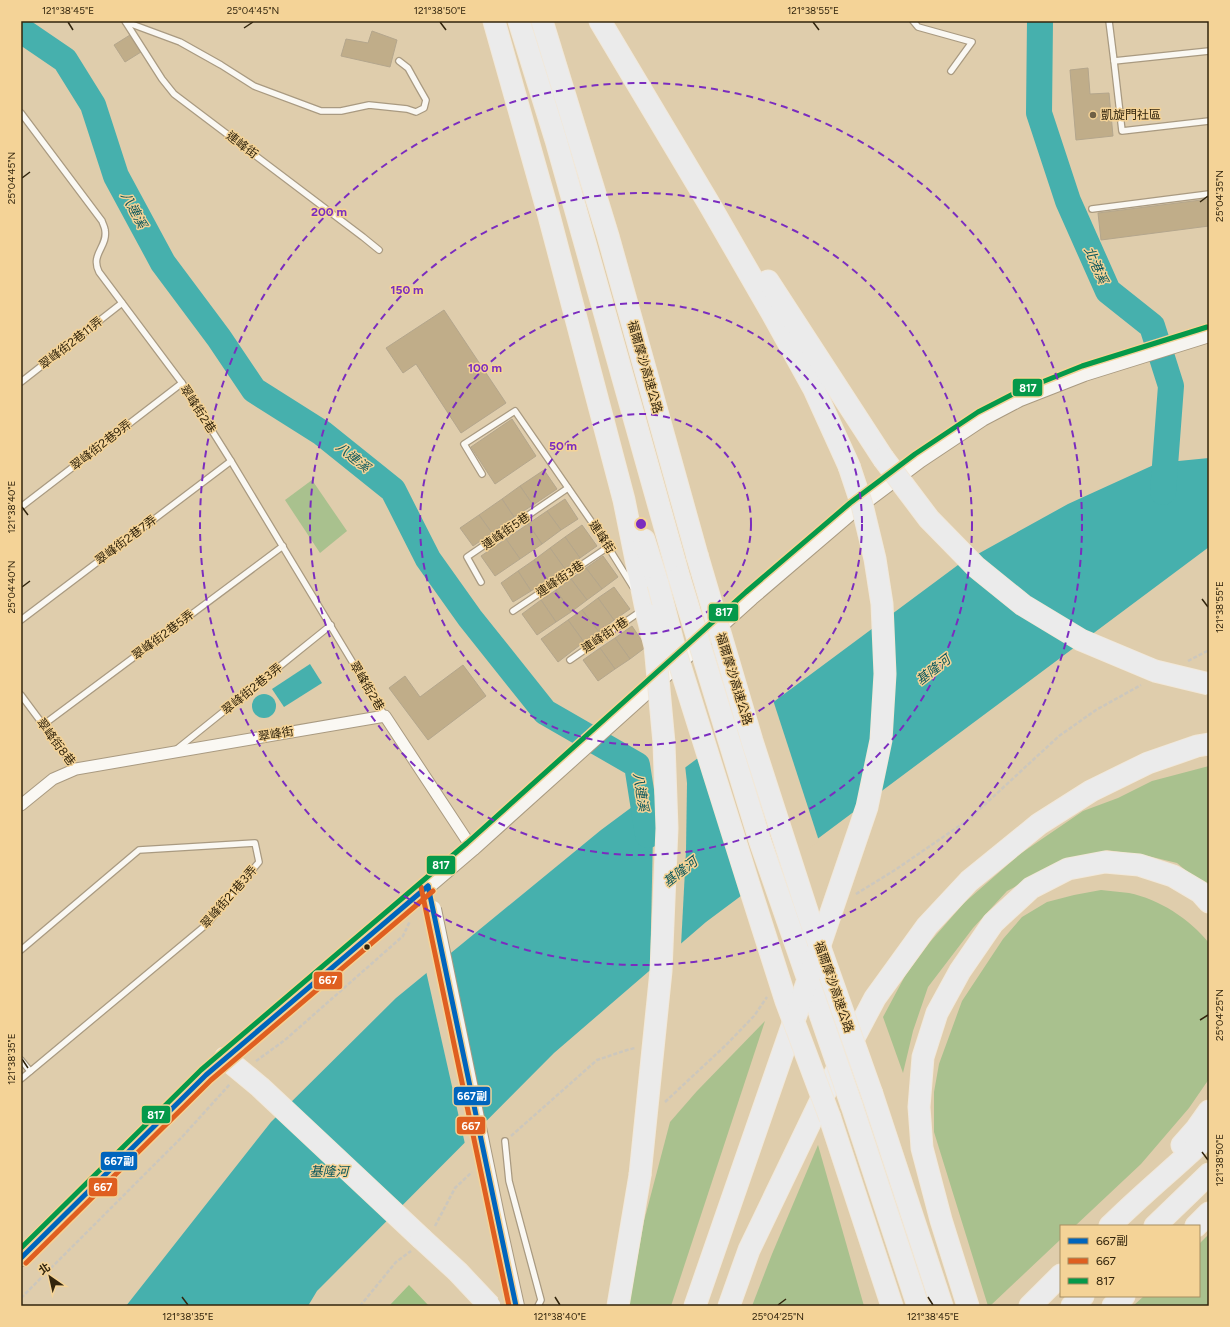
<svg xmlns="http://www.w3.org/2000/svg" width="1230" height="1327" viewBox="0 0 1230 1327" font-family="Figtree,'Noto Sans TC',sans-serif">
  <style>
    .green { fill: #a9c18e }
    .forest { fill: #a0c185 }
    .water { fill: #46b0ad }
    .pier { fill: #dfcdac }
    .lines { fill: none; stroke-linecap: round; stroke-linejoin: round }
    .river { stroke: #46b0ad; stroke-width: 26 }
    .building { fill: #c0ad89; stroke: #b4a68c }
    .lane-casing { stroke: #a99a81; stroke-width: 8 }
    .street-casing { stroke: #a99a81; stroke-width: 13 }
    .secondary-casing { stroke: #a99a81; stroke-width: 18 }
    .highway-casing { stroke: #f1e8da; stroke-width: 23 }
    .path { stroke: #ccc7bd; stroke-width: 2.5; stroke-dasharray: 4 2; stroke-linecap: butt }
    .lane { stroke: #faf8f3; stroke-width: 5.5 }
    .street { stroke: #faf8f3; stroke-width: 11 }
    .secondary { stroke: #f6f4f0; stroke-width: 16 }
    .highway { stroke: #ebebeb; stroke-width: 21 }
    .secondary-bridge-casing { stroke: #a99a81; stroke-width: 18; stroke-linecap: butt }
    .highway-bridge-casing { stroke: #f1e8da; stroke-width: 23; stroke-linecap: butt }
    .secondary-bridge { stroke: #f6f4f0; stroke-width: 16 }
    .highway-bridge { stroke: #ebebeb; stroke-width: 21 }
    .bus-1-casing { stroke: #f4d397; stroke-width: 8 }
    .bus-2-casing { stroke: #f4d397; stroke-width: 8 }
    .bus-3-casing { stroke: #f4d397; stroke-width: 8 }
    .bus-1 { stroke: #0065bd; stroke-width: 5 }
    .bus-2 { stroke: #df5f20; stroke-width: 5 }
    .bus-3 { stroke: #05994a; stroke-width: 5 }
    .ticks { fill: none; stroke: #32250d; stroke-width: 1.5 }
    .ring { fill: none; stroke: #7b2cbf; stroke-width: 2; stroke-dasharray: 7 5 }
    .poi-dot { fill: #6f6045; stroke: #f4d397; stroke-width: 1.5 }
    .bus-dot { fill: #32250d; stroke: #f4d397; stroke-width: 1.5 }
    .labels { text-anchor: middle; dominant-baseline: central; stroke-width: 3; stroke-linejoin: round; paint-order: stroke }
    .poi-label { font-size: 12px; fill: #32250d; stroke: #f4d397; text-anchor: start }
    .street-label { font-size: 12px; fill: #32250d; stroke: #f4d397 }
    .water-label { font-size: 13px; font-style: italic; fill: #0b575c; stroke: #f4d397 }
    .centre { fill: #7b2cbf; stroke: #f4d397; stroke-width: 2 }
    .ring-label { font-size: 12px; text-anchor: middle; font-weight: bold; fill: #7b2cbf; stroke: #f4d397; stroke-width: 3; stroke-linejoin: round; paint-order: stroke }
    .line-badge { stroke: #f4d397; stroke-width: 1.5 }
    .badge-label { font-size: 11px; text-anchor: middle; font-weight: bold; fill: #fff }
    .neatline { fill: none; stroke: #32250d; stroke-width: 1.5 }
    .ticks-label { font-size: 10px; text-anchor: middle; fill: #32250d }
  </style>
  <rect width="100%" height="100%" fill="#dfcdac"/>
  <g class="green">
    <polygon points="312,480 347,531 320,553 285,500"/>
    <polygon points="1209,766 1209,890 1177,863 1148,856 1107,850 1056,865 1007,891 973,928 928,987 913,1031 903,1073 883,1017 905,976 930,942 964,903 1020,854 1083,811 1118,798 1152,781"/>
    <path d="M1101,890C1110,891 1120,892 1129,893C1159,899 1190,919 1209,943V1079L1189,1108L1141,1164L1075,1226H1061V1239L990,1306H988L934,1132V1092L939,1064L962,1001L1003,939L1022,917L1047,902L1074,895Z"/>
    <polygon points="765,1021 671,1306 629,1306 644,1221 670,1122 697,1091"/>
    <polygon points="818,1145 864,1306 752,1306 772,1254"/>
    <polygon points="1209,1234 1209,1306 1133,1306 1144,1296 1199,1296 1199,1244"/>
  </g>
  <polygon class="forest" points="409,1285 429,1306 389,1306"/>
  <g class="water">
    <polygon points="1209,458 1209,547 706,922 554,1053 317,1291 308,1306 126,1306 271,1122 396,998 601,830 958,565 1068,504 1158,463"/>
    <polygon points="310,664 322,683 284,707 272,689"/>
    <circle cx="264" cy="706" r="12"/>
  </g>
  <g class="pier">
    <polygon points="773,700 819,841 755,888 711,746"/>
    <polygon points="685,765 687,783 686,851 681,946 650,973 654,788"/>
    <polygon points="448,953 485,1125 465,1144 426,971"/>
  </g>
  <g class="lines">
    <g class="river">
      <polyline points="1040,21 1039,113 1068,201 1108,291 1152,326 1171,386 1163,492"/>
      <polyline points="21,30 65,60 93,105 116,176 163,263 219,338 254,390 322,433 393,490 428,559 470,618 545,712 637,765 648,835"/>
    </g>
  </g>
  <g class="building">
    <polygon points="372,31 397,40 390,67 341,56 346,39 368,43"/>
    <polygon points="130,35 141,52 125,62 114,45"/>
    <polygon points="1088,68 1090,94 1109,93 1113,136 1076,140 1070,70"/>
    <polygon points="1209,199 1209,226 1101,240 1098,213"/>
    <polygon points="444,310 506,403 461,433 416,364 403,373 386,348"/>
    <polygon points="512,419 536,456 495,484 471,447"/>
    <polygon points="544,470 557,489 533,505 520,486"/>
    <polygon points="520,486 533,505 514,517 502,499"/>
    <polygon points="502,499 514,517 492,533 479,515"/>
    <polygon points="565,499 578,519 561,530 547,511"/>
    <polygon points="547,511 561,530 542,544 528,524"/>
    <polygon points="479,515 492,533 473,546 460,528"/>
    <polygon points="528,524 542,544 520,559 506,539"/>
    <polygon points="582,525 597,546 580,558 565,537"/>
    <polygon points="565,537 580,558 565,569 550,548"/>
    <polygon points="506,539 520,559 495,576 481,556"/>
    <polygon points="550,548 565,569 548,580 534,560"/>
    <polygon points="603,556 618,577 602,589 586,568"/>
    <polygon points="534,560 548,580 531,591 518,571"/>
    <polygon points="586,568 602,589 587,600 571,579"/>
    <polygon points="518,571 531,591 513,602 501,583"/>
    <polygon points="571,579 587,600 571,612 556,590"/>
    <polygon points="614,587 630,609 614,620 598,598"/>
    <polygon points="556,590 571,612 556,622 541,600"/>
    <polygon points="598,598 614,620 599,632 582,610"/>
    <polygon points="541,600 556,622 537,635 522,614"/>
    <polygon points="582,610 599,632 584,642 568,620"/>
    <polygon points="568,620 584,642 558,662 541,639"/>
    <polygon points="632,626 646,647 630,659 615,638"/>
    <polygon points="615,638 630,659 615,669 600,648"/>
    <polygon points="600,648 615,669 598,681 583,660"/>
    <polygon points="463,665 486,696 428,740 389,688 405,676 420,697"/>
  </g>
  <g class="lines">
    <g class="lane-casing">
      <g id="lane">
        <polyline points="125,21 162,79 174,94 363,237 379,250"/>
        <polyline points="913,21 918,27 972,42 951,71"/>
        <polyline points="1109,21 1114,61 1209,51"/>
        <polyline points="126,22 180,42 221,65 254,86 321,111 341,111 369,105 407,109 416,112 424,108 426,100 418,86 408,68 399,61"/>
        <polyline points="1114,61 1122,131 1209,121"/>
        <path d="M21,113L102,221C103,224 105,228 105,230C108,247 90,254 99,272L182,383L231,461L385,716"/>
        <polyline points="1092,209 1209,194"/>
        <polyline points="21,382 122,303"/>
        <polyline points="482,474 464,444 515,411 600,534 633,587"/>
        <polyline points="21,507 182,383"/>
        <polyline points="481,582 467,557 568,488"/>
        <polyline points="513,611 608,547"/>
        <polyline points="21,620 231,461"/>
        <polyline points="570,660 641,611"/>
        <polyline points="21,695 76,769"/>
        <polyline points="43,725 283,546"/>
        <polyline points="177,749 331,625"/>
        <polyline points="21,950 139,850 255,843 259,862 207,924 21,1079"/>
        <polyline points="21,1060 30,1071"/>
        <polyline points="505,1141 509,1181 541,1300 538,1306"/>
      </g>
    </g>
    <g class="street-casing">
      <polyline id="street" points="21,805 53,779 76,769 385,716 472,848"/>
    </g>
    <g class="secondary-casing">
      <polyline id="secondary" points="21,1258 206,1075 472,848 751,597 854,509 919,460 982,418 1020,398 1084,373 1209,334"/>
    </g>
    <g class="highway-casing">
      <g id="highway">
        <polyline points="494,21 548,212 624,500 647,614"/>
        <polyline points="519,21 556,140 679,577"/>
        <polyline points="542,21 608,236 697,555"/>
        <polyline points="600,21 708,202 772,313 814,389 849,466"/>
        <polyline points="768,281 883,458"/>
        <polyline points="644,540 658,584"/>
        <polyline points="225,1058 260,1087 421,1238"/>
        <polyline points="872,1094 942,1306"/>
        <polyline points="852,1106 918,1306"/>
        <polyline points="830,1118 892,1306"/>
        <polyline points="1182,1145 1197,1128 1209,1111"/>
        <path d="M1110,1226C1142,1194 1177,1166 1209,1135"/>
        <polyline points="1155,1226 1209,1174"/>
        <polyline points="1196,1226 1209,1213"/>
        <polyline points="618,1306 640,1175"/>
        <polyline points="695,1306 797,1012"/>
        <polyline points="729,1306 749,1250 821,1100 875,998 927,926 969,881 1039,824 1091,791 1148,763 1197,746 1209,744"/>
        <polyline points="968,1306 941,1220 922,1148 919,1107 923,1057 937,1013 960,971 993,923 1031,888 1068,869 1105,862 1139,865 1173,876 1200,892 1209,902"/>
        <polyline points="1030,1306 1061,1275"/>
        <polyline points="1072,1306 1083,1296"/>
        <polyline points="1113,1306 1124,1296"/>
      </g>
    </g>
    <g class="path">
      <polyline points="1188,661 1209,650"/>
      <polyline points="856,894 895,870 968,820 1059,736 1096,710 1141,685"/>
      <polyline points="256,1061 285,1040 403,936 410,921"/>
      <polyline points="665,1102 726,1045 754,1016 767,997"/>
      <polyline points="511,1136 597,1060 627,1050 635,1048"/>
      <polyline points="435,1226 455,1188 472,1172"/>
      <polyline points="21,1298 183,1136 230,1084"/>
      <polyline points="360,1306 396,1262 411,1251"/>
    </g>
    <use href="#lane" class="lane"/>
    <use href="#street" class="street"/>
    <use href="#secondary" class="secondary"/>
    <use href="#highway" class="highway"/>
    <g class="secondary-bridge-casing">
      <polyline id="secondary-bridge" points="433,909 497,1220 516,1306"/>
    </g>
    <g class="highway-bridge-casing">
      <g id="highway-bridge">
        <polyline points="883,458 929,519 976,567 1023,605 1081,640 1155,671 1209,684"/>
        <polyline points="697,555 752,741 808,914 872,1094"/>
        <polyline points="679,577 760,841 852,1106"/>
        <polyline points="658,584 675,650 748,882 786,1001 830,1118"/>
        <polyline points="797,1012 867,807 881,740 885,674 882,604 875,559 862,505 849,466"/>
        <polyline points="640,1175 661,971 667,828 664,743 655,646 647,614"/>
        <polyline points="421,1238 458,1272 490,1306"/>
      </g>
    </g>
    <use href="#secondary-bridge" class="secondary-bridge"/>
    <use href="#highway-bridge" class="highway-bridge"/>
    <g class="bus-1-casing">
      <g id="bus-1">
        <polyline points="428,886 516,1306"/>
        <polyline points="21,1258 206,1075 428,886"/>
      </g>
    </g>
    <g class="bus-2-casing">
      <g id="bus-2">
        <polyline points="421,887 509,1306"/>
        <polyline points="26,1263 211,1080 433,891"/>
      </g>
    </g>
    <g class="bus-3-casing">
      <polyline id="bus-3" points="21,1248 201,1070 467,843 746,592 850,503 915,454 978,412 1017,392 1082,366 1207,327"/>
    </g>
    <use href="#bus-1" class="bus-1"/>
    <use href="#bus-2" class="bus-2"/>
    <use href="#bus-3" class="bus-3"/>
  </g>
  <path class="ticks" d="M68,22L73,30M440,22L446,30M813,22L819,30M244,28L253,22M22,178L30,172M1200,202L1208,196M22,507L28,515M22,587L30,581M1202,599L1208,607M1200,1020L1208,1015M22,1059L28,1068M1202,1152L1208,1160M182,1297L188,1305M555,1297L560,1305M928,1297L933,1305M778,1305L786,1299"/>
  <g class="ring">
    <circle cx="641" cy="524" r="110"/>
    <circle cx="641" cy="524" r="221"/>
    <circle cx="641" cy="524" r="331"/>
    <circle cx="641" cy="524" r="441"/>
  </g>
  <circle class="poi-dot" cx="1093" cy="115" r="4"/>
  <circle class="bus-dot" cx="367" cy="947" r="3.5"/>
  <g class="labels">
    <g class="poi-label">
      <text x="1101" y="115">凱旋門社區</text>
    </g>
    <g class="street-label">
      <text transform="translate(242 145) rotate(37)">連峰街</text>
      <text transform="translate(71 343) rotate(-38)">翠峰街2巷11弄</text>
      <text transform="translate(645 367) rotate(74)">福爾摩沙高速公路</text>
      <text transform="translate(198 409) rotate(57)">翠峰街2巷</text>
      <text transform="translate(101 445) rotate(-38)">翠峰街2巷9弄</text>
      <text transform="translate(506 531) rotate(-35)">連峰街5巷</text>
      <text transform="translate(602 537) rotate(57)">連峰街</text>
      <text transform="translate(126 540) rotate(-37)">翠峰街2巷7弄</text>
      <text transform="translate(560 579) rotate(-34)">連峰街3巷</text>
      <text transform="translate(163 635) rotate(-37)">翠峰街2巷5弄</text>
      <text transform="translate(605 635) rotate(-34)">連峰街1巷</text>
      <text transform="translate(734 679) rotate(73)">福爾摩沙高速公路</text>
      <text transform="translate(367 686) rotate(59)">翠峰街2巷</text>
      <text transform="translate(252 689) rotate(-39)">翠峰街2巷3弄</text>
      <text transform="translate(276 734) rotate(-10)">翠峰街</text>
      <text transform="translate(56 742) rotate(53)">翠峰街8巷</text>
      <text transform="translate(229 897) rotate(-49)">翠峰街21巷3弄</text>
      <text transform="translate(834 987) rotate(71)">福爾摩沙高速公路</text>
    </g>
    <g class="water-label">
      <text transform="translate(134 210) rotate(62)">八連溪</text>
      <text transform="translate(1096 265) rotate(66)">北港溪</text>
      <text transform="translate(353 457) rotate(39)">八連溪</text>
      <text transform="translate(933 670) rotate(-38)">基隆河</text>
      <text transform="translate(641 792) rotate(81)">八連溪</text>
      <text transform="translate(680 872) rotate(-38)">基隆河</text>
      <text x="329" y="1171">基隆河</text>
    </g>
  </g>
  <circle cx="641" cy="524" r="6" class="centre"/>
  <g class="ring-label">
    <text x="329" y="216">200 m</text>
    <text x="407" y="294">150 m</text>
    <text x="485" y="372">100 m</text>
    <text x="563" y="450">50 m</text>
  </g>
  <g class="line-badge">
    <rect x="1012" y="378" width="31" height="19" rx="4" fill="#05994a"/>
    <rect x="708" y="603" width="31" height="19" rx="4" fill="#05994a"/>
    <rect x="426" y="855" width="30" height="20" rx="4" fill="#05994a"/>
    <rect x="313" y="971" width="30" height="19" rx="4" fill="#df5f20"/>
    <rect x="453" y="1086" width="38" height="20" rx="4" fill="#0065bd"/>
    <rect x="141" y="1105" width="30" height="19" rx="4" fill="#05994a"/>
    <rect x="456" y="1116" width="30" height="19" rx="4" fill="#df5f20"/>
    <rect x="100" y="1151" width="38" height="20" rx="4" fill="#0065bd"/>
    <rect x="88" y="1177" width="30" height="20" rx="4" fill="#df5f20"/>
  </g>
  <g class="badge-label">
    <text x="1028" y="392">817</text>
    <text x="724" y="616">817</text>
    <text x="441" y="869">817</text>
    <text x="328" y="984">667</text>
    <text x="472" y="1100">667副</text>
    <text x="156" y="1119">817</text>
    <text x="471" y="1130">667</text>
    <text x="119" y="1165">667副</text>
    <text x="103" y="1191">667</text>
  </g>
  <rect width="1230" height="1327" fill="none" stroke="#f4d397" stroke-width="44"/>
  <rect x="1060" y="1225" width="140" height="72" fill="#f4d397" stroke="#a68d60"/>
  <rect x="1068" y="1238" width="20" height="6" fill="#0065bd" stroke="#a68d60"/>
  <text x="1096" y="1245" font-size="12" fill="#32250d">667副</text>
  <rect x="1068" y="1258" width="20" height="6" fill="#df5f20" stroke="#a68d60"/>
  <text x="1096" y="1265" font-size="12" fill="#32250d">667</text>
  <rect x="1068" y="1278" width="20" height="6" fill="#05994a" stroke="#a68d60"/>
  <text x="1096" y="1285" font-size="12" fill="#32250d">817</text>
  <g transform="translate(50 1277) rotate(326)" stroke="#f4d397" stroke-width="3" paint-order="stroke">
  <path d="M0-3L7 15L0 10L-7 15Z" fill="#32250d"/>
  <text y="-6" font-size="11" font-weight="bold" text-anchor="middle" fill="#32250d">北</text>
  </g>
  <rect x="22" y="22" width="1186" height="1283" class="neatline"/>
  <g class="ticks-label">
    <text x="68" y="14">121°38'45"E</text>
    <text x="253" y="14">25°04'45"N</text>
    <text x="440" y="14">121°38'50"E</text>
    <text x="813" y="14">121°38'55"E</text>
    <text transform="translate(11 178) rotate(-90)" y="4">25°04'45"N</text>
    <text transform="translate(1219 196) rotate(-90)" y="4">25°04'35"N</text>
    <text transform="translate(11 507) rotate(-90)" y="4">121°38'40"E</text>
    <text transform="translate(11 587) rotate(-90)" y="4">25°04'40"N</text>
    <text transform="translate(1219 607) rotate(-90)" y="4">121°38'55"E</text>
    <text transform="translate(1219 1015) rotate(-90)" y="4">25°04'25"N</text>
    <text transform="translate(11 1059) rotate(-90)" y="4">121°38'35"E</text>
    <text transform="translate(1219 1160) rotate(-90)" y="4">121°38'50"E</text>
    <text x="188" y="1320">121°38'35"E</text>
    <text x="560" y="1320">121°38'40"E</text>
    <text x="778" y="1320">25°04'25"N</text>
    <text x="933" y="1320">121°38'45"E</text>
  </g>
</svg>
